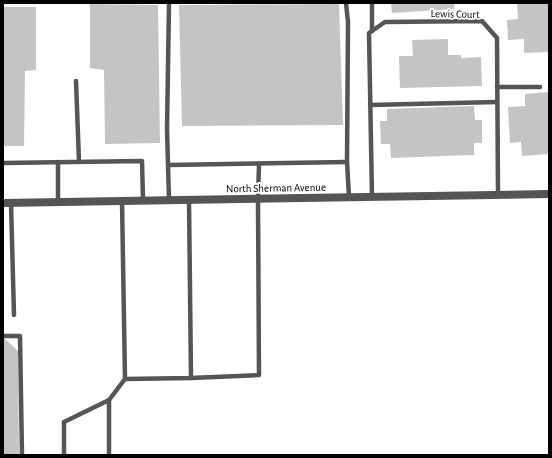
<svg xmlns="http://www.w3.org/2000/svg" width="552" height="458" viewBox="0 0 552 458" font-family="'Alegreya Sans',sans-serif">
  <style>
    .building { fill: #c4c4c4 }
    .lines { fill: none; stroke-linecap: round; stroke-linejoin: round }
    .lane { stroke: #555; stroke-width: 4.5 }
    .street { stroke: #555; stroke-width: 8 }
    .labels { text-anchor: middle; dominant-baseline: central; stroke-width: 4; stroke-linejoin: round; paint-order: stroke }
    .street-label { font-size: 11px; fill: #000; stroke: #fff }
  </style>
  <rect width="100%" height="100%" fill="#fff"/>
  <g class="building">
    <polygon points="391,3 454,3 454,9 392,13"/>
    <polygon points="517,3 549,3 549,52 524,53 524,39 508,40 507,20 518,19"/>
    <polygon points="90,4 158,5 160,143 105,144 104,70 90,68"/>
    <polygon points="339,4 343,125 182,126 179,5"/>
    <polygon points="3,7 36,7 36,70 25,71 24,146 3,146"/>
    <polygon points="448,39 448,55 461,55 461,58 481,57 482,86 400,88 399,56 413,56 412,40"/>
    <polygon points="549,92 549,154 522,156 521,142 510,143 508,107 525,106 525,94"/>
    <polygon points="474,106 475,120 482,120 482,143 474,143 474,155 391,158 390,144 381,144 380,121 387,121 387,109"/>
    <polygon points="3,339 5,339 18,351 19,455 3,455"/>
  </g>
  <g class="lines">
    <g class="lane">
      <polyline points="346,3 348,22 347,162 349,197"/>
      <polyline points="372,3 372,31"/>
      <polyline points="76,81 79,162"/>
      <polyline points="497,87 540,87"/>
      <polyline points="370,105 497,102"/>
      <polyline points="58,162 58,202"/>
      <polyline points="3,163 142,161 143,200"/>
      <polyline points="169,165 347,162"/>
      <polyline points="372,197 369,33 385,22 482,21 497,38 498,194"/>
      <polyline points="169,200 167,129 169,3"/>
      <polyline points="122,201 125,379 191,378 189,200"/>
      <polyline points="11,203 14,315"/>
      <polyline points="3,336 20,336 22,455"/>
      <polyline points="191,378 259,375 258,199 259,164"/>
      <polyline points="64,455 64,422 109,400 125,379"/>
      <polyline points="109,455 109,400"/>
    </g>
    <polyline class="street" points="3,203 549,194"/>
  </g>
  <g class="labels">
    <g class="street-label">
      <text transform="translate(455 14) rotate(1)">Lewis Court</text>
      <text transform="translate(276 188) rotate(-1)">North Sherman Avenue</text>
    </g>
  </g>
  <rect width="552" height="458" fill="none" stroke="#000000" stroke-width="8"/>
</svg>
